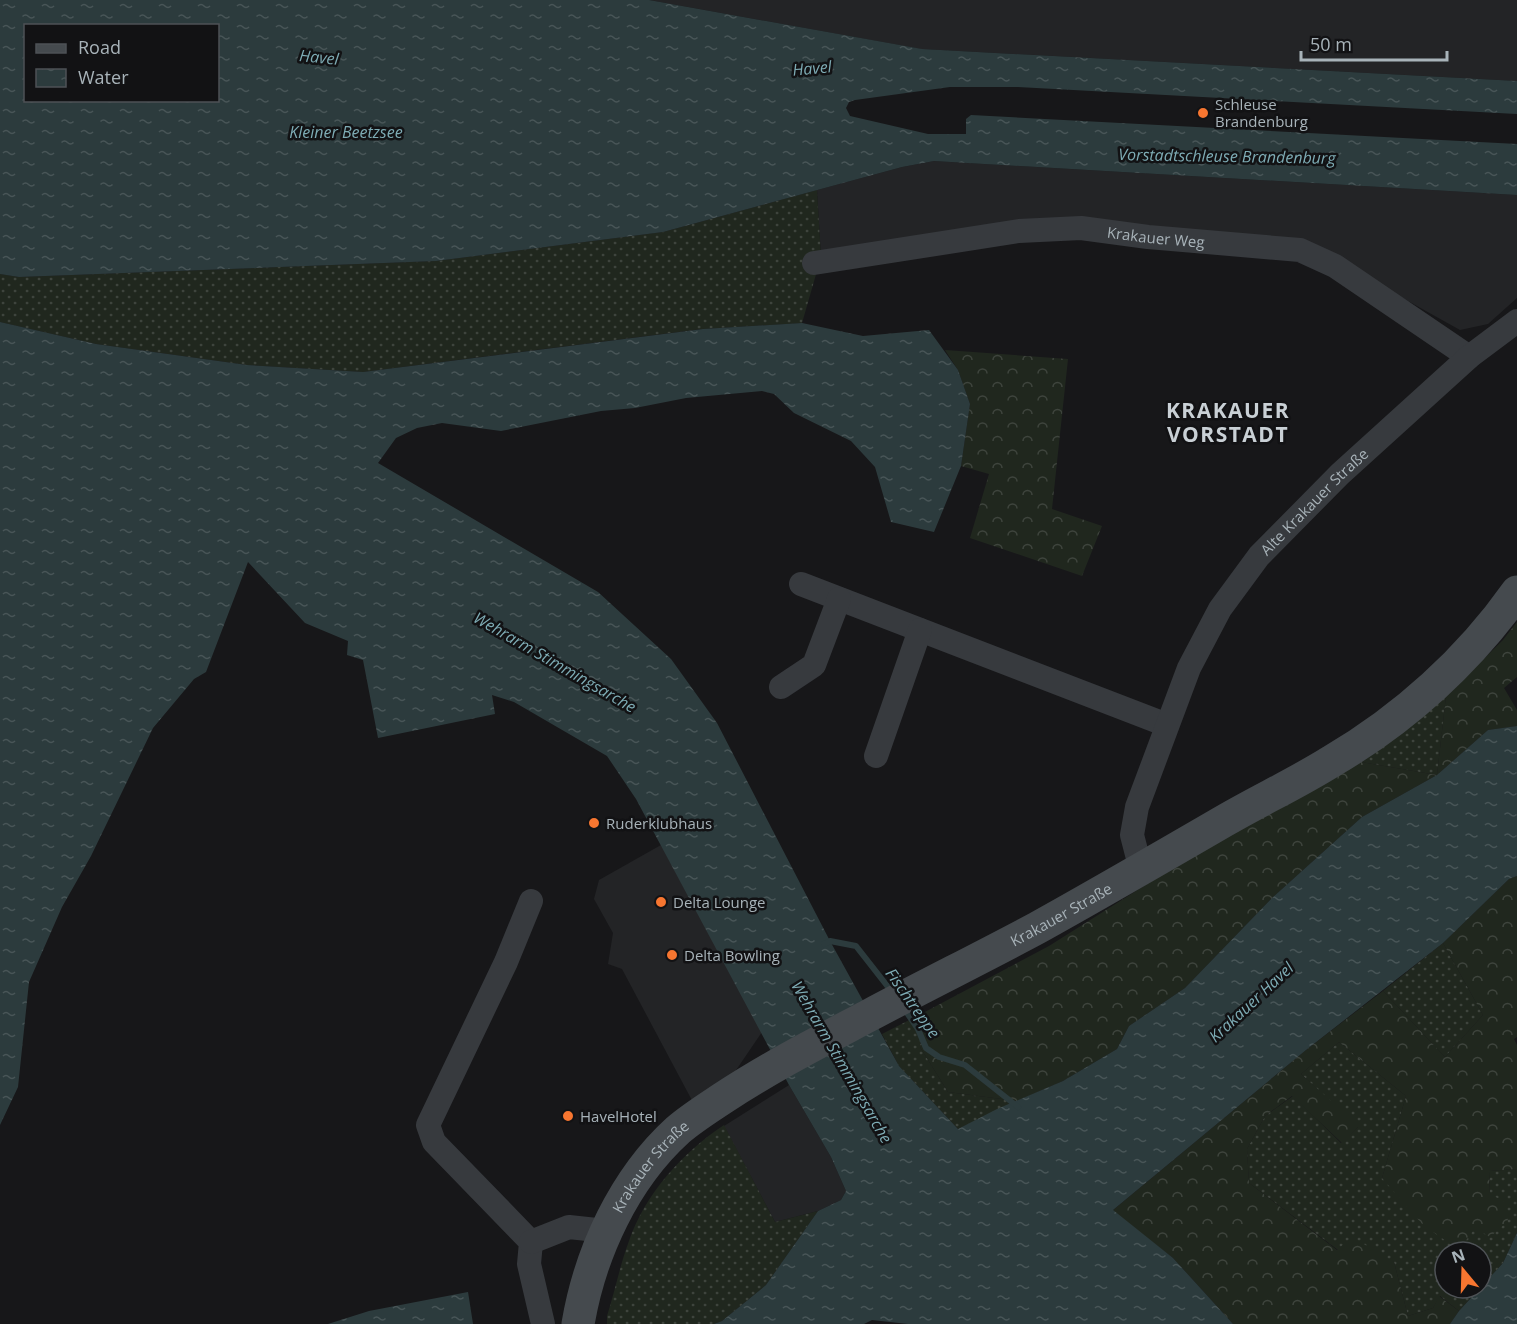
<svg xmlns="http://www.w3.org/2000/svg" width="1517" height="1324" viewBox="0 0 1517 1324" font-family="'Open Sans',sans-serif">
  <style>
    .built { fill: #232426 }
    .grass { fill: url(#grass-dots) }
    .forest { fill: url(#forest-crowns) }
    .water { fill: url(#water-ripples); fill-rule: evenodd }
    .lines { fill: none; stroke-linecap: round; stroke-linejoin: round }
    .stream { stroke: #2c3b3d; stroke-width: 6 }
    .street { stroke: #373a3e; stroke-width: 24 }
    .secondary { stroke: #454a4e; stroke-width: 33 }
    .poi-dot { fill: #f77630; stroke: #121214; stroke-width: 2 }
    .labels { text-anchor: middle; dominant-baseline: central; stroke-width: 5; stroke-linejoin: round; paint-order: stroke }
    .poi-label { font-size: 15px; fill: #a8b3b9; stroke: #121214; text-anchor: start }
    .street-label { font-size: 15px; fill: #a8b3b9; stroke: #121214 }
    .water-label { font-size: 16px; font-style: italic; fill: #7eacb5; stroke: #121214 }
    .district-label { font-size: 21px; font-weight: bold; letter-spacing: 1.5px; fill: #c9d0d5; stroke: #121214 }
  </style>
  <defs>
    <pattern id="grass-dots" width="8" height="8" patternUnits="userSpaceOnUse" patternTransform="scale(1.5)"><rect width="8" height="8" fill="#20271e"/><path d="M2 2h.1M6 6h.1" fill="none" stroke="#3e443d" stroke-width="1.8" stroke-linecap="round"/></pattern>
    <pattern id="forest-crowns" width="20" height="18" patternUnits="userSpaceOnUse" patternTransform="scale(1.5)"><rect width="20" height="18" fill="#20271e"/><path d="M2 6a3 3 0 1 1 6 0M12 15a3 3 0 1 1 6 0" fill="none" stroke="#3e443d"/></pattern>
    <pattern id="water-ripples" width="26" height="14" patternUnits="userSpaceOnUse" patternTransform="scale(1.5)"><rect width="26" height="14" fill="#2c3b3d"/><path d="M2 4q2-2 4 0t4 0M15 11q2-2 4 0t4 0" fill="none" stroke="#485557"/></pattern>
  </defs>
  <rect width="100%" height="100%" fill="#171719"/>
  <g class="built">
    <polygon points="649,0 1517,0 1517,81 921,49"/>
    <polygon points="934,161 1517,195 1517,298 1488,324 1460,330 1338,262 1059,222 821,257 817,190 902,167"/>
    <polygon points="661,845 762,1032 730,1079 695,1106 622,969 608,964 613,933 594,899 599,880"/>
    <polygon points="789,1085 831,1157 846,1191 841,1200 818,1211 775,1222 724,1126"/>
  </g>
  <g class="grass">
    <polygon points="817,190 821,257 802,323 702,329 363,372 247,365 96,344 0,322 0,274 19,277 436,261 663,232"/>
    <polygon points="1446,696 1437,775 1361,762"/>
    <polygon points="1443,943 1483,1015 1445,1057 1383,991"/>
    <polygon points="923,1013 920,1047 948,1092 1017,1101 958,1129 899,1066 882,1034"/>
    <polygon points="1339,1042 1406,1096 1382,1178 1490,1194 1489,1171 1517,1169 1517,1233 1503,1263 1481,1287 1481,1252 1445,1252 1445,1288 1480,1288 1459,1311 1440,1296 1433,1308 1408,1316 1394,1262 1338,1250 1249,1183 1247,1149 1265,1116 1293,1096 1341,1143 1358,1127 1301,1074"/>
    <path d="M724,1125L775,1222L818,1211L766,1285L722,1321L714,1324H607V1316C615,1291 620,1265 629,1241C645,1194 683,1152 724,1125Z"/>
  </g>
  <g class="forest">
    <polygon points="945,350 1068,359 1052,509 1102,526 1082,576 970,538 989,474 961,466 970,404 958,370"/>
    <polygon points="1517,622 1517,677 1504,688 1517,710 1517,726 1488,730 1437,775 1362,817 1272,898 1185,988 1129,1026 1117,1049 1063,1081 1017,1101 948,1092 920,1047 923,1013 1049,946 1174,867 1361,762 1437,775 1446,696 1503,640"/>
    <polygon points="1517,876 1517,1037 1514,1039 1517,1045 1517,1169 1489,1171 1490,1194 1505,1202 1508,1221 1490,1237 1475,1228 1459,1250 1423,1225 1382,1178 1406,1096 1339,1042 1301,1074 1359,1126 1342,1143 1292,1096 1265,1116 1247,1149 1249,1183 1337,1250 1352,1237 1394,1262 1408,1316 1433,1308 1439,1296 1459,1311 1450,1324 1233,1324 1173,1258 1112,1211 1306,1050 1383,991 1445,1057 1483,1015 1443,943 1509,879"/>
  </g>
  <g class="water">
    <path d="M0,0H649L922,49L1517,81V114L1018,87H950L855,100L849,102L846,108L850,116L928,134H966V119L971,115L1517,144V195L934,161L902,167L663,232L436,261L19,277L0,274ZM26,26H218V100H26Z"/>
    <polygon points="0,322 96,344 247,365 363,372 703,329 802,323 863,336 929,330 958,370 970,404 961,466 934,532 891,522 875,467 851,441 794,413 774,394 762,391 686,398 635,408 601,411 501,431 442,423 417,428 396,438 378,463 598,592 671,659 717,723 830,941 899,1066 958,1129 997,1109 1063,1081 1117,1049 1129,1026 1185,988 1272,898 1362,817 1437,775 1488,730 1517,726 1517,876 1509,879 1443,943 1306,1050 1113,1210 1173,1258 1233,1324 908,1324 872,1320 864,1324 714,1324 722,1321 766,1285 818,1211 841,1200 846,1191 831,1157 789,1085 636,799 607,756 514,702 492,695 495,714 378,738 363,660 347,655 348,641 305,623 248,562 206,672 194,679 153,728 91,856 62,907 29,982 18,1087 0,1125"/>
    <polygon points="1517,1233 1517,1324 1450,1324 1459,1311 1503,1263"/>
    <polygon points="468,1292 473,1324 328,1324 369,1311"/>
  </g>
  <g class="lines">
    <g class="stream">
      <polyline points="824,944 830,941 856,946 892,992"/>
      <polyline points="903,1007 918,1029 926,1048 939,1057 965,1065 1018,1107"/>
    </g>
    <g class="street">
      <path id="s1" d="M814,263L1019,231L1081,228L1148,237L1300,250L1335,266L1469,357"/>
      <polyline points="801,584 1167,725"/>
      <polyline points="781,687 814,665 839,599"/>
      <polyline points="876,756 920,630"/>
      <path id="s2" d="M1141,870L1132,835L1137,807L1189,668L1220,609L1259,556L1340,474L1469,357L1517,321"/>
      <polyline points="531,901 506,962 428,1125 434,1142 531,1242 529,1264 543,1324"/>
      <polyline points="531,1242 569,1227 606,1231"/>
    </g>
    <path class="secondary" id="s3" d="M578,1324C590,1253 624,1179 678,1130C692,1118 708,1108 723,1098C770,1067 819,1042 868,1016C924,986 981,958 1037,928C1100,893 1162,857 1224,821C1260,800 1297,783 1332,761C1404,719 1469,660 1517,592"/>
  </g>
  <g class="poi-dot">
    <circle cx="1203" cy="113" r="6"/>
    <circle cx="594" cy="823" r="6"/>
    <circle cx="661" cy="902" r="6"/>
    <circle cx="672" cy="955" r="6"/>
    <circle cx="568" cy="1116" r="6"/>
  </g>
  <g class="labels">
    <g class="poi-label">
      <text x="1215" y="104">Schleuse<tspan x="1215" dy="17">Brandenburg</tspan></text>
      <text x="606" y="823">Ruderklubhaus</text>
      <text x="673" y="902">Delta Lounge</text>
      <text x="684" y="955">Delta Bowling</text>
      <text x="580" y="1116">HavelHotel</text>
    </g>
    <g class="street-label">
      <text stroke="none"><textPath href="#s1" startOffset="345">Krakauer Weg</textPath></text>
      <text stroke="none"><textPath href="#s2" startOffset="423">Alte Krakauer Straße</textPath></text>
      <text stroke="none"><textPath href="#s3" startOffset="662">Krakauer Straße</textPath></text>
      <text stroke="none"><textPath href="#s3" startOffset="176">Krakauer Straße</textPath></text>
    </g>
    <g class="water-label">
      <text transform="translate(319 57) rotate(6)">Havel</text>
      <text transform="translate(812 68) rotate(-5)">Havel</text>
      <text x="346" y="132">Kleiner Beetzsee</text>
      <text transform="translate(1227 156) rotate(1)">Vorstadtschleuse Brandenburg</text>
      <text transform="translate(555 662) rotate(30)">Wehrarm Stimmingsarche</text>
      <text transform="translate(1251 1002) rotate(-43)">Krakauer Havel</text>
      <text transform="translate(913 1003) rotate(55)">Fischtreppe</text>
      <text transform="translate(842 1062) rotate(60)">Wehrarm Stimmingsarche</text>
    </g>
    <g class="district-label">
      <text x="1228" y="410">KRAKAUER<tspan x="1228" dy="24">VORSTADT</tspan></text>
    </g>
  </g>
  <rect x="24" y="24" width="195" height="78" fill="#121214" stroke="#4e5256" stroke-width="1.5"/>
  <rect x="36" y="44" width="30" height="9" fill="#454a4e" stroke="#4e5256" stroke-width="1.5"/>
  <text x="78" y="54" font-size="18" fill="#a8b3b9">Road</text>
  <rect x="36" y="69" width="30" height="18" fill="url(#water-ripples)" stroke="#4e5256" stroke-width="1.5"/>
  <text x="78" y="84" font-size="18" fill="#a8b3b9">Water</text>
  <g transform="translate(1463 1270) rotate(341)"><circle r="28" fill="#121214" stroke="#4e5256" stroke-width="1.5"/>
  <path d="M0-4.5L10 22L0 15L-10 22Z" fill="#f77630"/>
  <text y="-9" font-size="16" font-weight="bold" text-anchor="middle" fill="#a8b3b9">N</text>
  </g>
  <path d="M1301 51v9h146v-9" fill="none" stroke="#a8b3b9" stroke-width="3"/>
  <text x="1310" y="51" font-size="18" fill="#a8b3b9" stroke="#121214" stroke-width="4.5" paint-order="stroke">50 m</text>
</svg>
